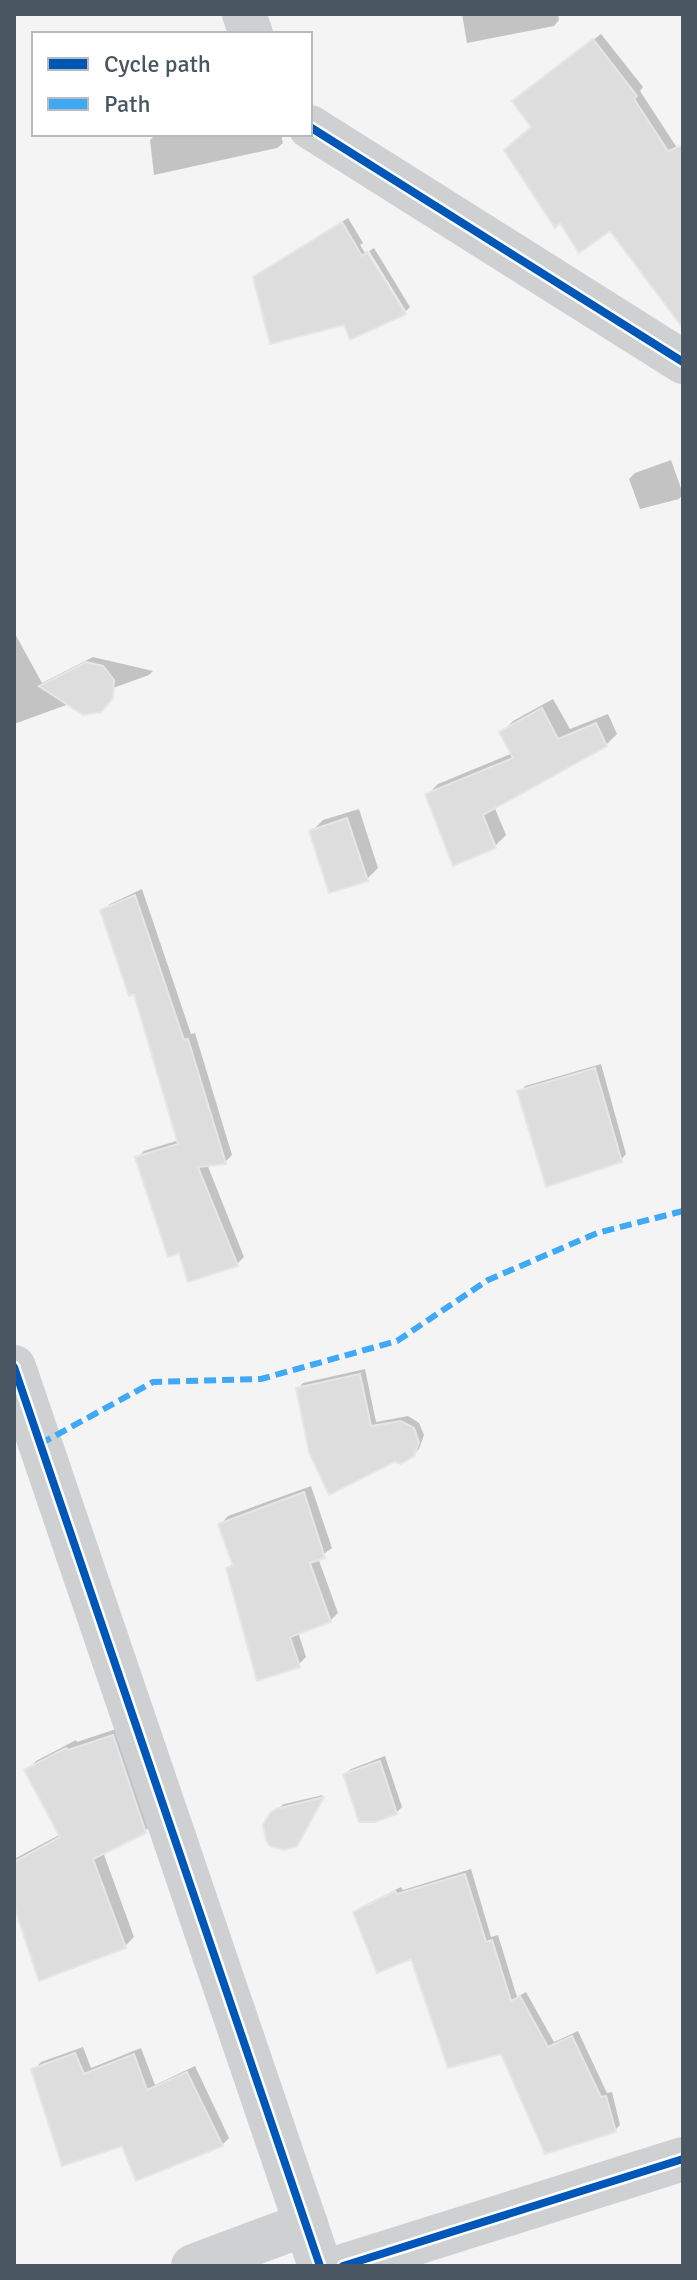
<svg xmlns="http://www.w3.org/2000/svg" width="697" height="2280" viewBox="0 0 697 2280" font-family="Signika,sans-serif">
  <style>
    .shadow { fill: #0003 }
    .building { fill: #ddddde; stroke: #e5e6e7; stroke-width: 2 }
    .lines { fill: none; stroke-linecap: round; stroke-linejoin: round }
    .minor { stroke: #ced0d2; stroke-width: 44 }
    .quiet { stroke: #3fa9f5; stroke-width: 6; stroke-dasharray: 12 6; stroke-linecap: butt }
    .cycleway-casing { stroke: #fff; stroke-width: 13 }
    .cycleway { stroke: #0057b8; stroke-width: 8 }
  </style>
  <rect width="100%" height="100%" fill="#f4f4f4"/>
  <g class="shadow">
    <polygon points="462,14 558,14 559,20 554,26 467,43"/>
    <polygon points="601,34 643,87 640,91 683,157 683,294 534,126 522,95"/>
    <polygon points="156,134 281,134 283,143 277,148 154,175 150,140"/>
    <polygon points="348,218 363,243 360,245 403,313 345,323 255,277"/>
    <polygon points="374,248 410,307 406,311 369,251"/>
    <polygon points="671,460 683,494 679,499 640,509 629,479 635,473"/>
    <polygon points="14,632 42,683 93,657 153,671 149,675 14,724"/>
    <polygon points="553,699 570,729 608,714 617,734 606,745 494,806 506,835 495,846 427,795 438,784 513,753 502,732 513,721"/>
    <polygon points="359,809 378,868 366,880 312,831 323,820"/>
    <polygon points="142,889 191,1034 195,1033 232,1155 225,1162 207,1164 244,1257 237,1264 180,1250 137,1158 144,1151 179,1140 135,991 102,911 110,904"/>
    <polygon points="601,1064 626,1154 621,1160 520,1092 525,1086"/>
    <polygon points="365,1369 376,1422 408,1416 419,1423 424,1435 419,1449 413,1455 298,1389 303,1383"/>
    <polygon points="311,1486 332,1548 318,1558 338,1613 330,1621 298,1632 306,1657 298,1665 228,1569 234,1562 221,1524 228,1516"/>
    <polygon points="122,1727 154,1822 145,1831 103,1852 134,1937 125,1946 14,1899 14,1859 61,1834 27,1771 36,1761 76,1740 77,1742"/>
    <polygon points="385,1756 402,1807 396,1813 345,1774 351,1769"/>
    <polygon points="323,1795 297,1844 271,1814 284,1804"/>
    <polygon points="471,1869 491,1937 498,1935 517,1997 526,1992 554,2042 578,2031 607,2093 612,2092 620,2125 615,2130 502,2052 413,1957 356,1913 361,1907 401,1887 403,1890"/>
    <polygon points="83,2047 91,2068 141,2048 155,2085 195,2066 229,2138 222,2145 124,2143 34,2070 41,2062"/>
  </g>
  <g class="building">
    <polygon points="593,39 637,96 634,99 668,151 683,145 683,328 610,231 579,253 560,223 555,228 504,150 531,127 512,101"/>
    <polygon points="342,222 362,256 367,252 406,314 350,340 344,325 270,344 253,277"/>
    <polygon points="86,662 103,666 114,680 113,698 101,712 83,715 39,686"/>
    <polygon points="542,708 558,739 596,723 607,746 483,815 496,848 453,866 425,794 513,758 499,732"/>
    <polygon points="347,818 368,881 329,893 309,831"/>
    <polygon points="135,895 184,1040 188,1039 226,1164 198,1167 238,1266 188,1282 179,1253 168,1257 135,1157 178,1144 134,994 129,996 100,910"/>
    <polygon points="595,1068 622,1162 546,1187 517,1091"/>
    <polygon points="360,1374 371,1426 401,1421 414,1428 419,1442 414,1456 401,1464 394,1462 329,1495 309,1452 296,1388"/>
    <polygon points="304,1492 325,1558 310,1563 331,1622 290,1637 300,1667 257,1681 226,1568 233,1566 218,1524"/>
    <polygon points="113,1735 146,1833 93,1859 126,1948 39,1981 14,1906 14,1862 60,1837 24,1770 66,1748 68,1750"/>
    <polygon points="380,1761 397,1814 375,1822 359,1822 343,1774"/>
    <polygon points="324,1797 297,1846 284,1850 270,1846 266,1840 263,1825 270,1813 276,1809"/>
    <polygon points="465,1874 486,1942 492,1940 511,2001 520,1996 548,2047 572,2036 601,2097 606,2096 616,2132 545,2154 501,2054 448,2068 411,1959 377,1973 353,1912 395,1891 397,1894"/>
    <polygon points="75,2053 84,2074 134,2054 147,2090 187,2072 223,2146 136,2181 122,2146 62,2166 31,2069"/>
  </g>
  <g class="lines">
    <g class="minor">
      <polyline points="244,14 251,34"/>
      <polyline points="310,127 683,362"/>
      <polyline points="14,1367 320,2266"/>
      <polyline points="193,2266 306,2224"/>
      <polyline points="343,2266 683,2159"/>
    </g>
    <polyline class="quiet" points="40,1444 153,1382 261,1379 397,1341 488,1280 597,1233 683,1211"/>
    <g class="cycleway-casing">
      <g id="cycleway">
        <polyline points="310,127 683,362"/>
        <polyline points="14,1367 320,2266"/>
        <polyline points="343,2266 683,2159"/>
      </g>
    </g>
    <use href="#cycleway" class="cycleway"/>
  </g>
  <rect width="697" height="2280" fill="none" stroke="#4a5661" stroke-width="32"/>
  <rect x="32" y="32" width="280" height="104" fill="#ffffff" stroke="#b7bbc0" stroke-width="2"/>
  <rect x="48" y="58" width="40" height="12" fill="#0057b8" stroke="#b7bbc0" stroke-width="2"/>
  <text x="104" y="72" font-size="24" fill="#4a5661">Cycle path</text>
  <rect x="48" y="98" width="40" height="12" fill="#3fa9f5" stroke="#b7bbc0" stroke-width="2"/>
  <text x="104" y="112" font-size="24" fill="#4a5661">Path</text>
</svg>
